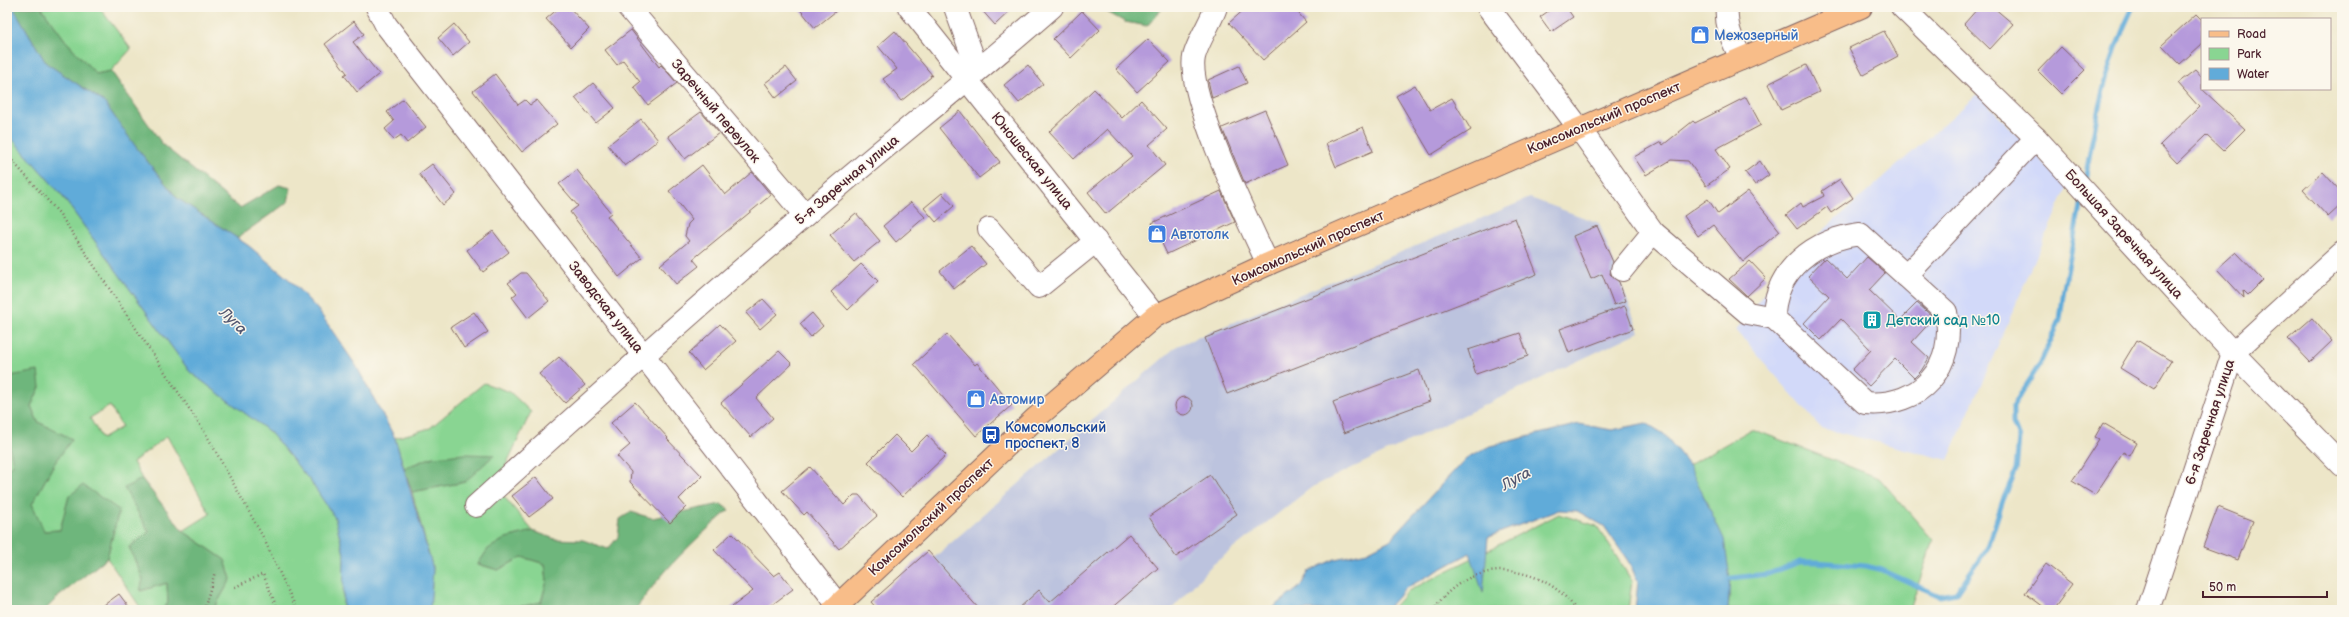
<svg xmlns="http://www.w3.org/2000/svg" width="2349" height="617" viewBox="0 0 2349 617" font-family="'Balsamiq Sans',sans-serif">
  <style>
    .built { fill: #d2d9f9 }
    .industrial { fill: #bcc3de }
    .green { fill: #89d592; stroke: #6a7a5e; fill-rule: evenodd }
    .forest { fill: #6eb67c; stroke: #5c6a54 }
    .water { fill: #61abd9; stroke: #566582 }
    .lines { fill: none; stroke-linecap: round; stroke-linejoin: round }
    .stream { stroke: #61abd9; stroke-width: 5 }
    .building { fill: #b59adb }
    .minor-casing { stroke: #836562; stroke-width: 24 }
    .major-casing { stroke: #836562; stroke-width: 24 }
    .path { stroke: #836562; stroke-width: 2.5; stroke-dasharray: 1 3; stroke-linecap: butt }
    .minor { stroke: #fff; stroke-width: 22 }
    .major { stroke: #f8bd89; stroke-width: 22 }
    .labels { text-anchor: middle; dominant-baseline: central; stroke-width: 3; stroke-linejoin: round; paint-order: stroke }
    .shop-label { font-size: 14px; fill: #366cbe; stroke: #fbf7ec; text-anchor: start }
    .street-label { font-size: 14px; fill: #4a1f2b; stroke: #fbf7ec }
    .culture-label { font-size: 14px; fill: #0d838f; stroke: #fbf7ec; text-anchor: start }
    .transit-label { font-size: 14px; fill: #164399; stroke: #fbf7ec; text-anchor: start }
    .water-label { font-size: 15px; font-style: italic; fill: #535771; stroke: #fbf7ec }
  </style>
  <rect width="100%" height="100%" fill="#fbf7ec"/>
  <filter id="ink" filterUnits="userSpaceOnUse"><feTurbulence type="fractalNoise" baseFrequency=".025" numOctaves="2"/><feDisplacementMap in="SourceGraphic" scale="8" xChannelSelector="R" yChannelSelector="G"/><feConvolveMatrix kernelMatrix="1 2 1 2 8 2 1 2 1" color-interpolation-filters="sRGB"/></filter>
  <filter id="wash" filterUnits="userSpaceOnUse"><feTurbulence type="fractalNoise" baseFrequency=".012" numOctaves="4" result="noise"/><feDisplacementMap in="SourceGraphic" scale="16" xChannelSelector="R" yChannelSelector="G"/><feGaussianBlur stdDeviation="0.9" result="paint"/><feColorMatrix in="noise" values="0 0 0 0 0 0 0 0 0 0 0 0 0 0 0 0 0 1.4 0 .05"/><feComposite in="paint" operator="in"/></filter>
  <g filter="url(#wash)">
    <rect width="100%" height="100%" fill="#ede6c8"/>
    <polygon class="built" points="1978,94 2067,187 1948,460 1821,428 1736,330 1790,260"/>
    <polygon class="industrial" points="1530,198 1599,223 1639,332 1312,487 1211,566 1171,610 874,610 1177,346"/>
    <g class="green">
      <polygon points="41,7 99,7 131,49 111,71 96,74 65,40"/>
      <path d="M7,133L60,193L190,372L270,432L311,482L335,517L344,554L343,610H213L231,579L225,560L183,531L210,514L167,436L133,462L142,479L125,488L149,533L129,547L143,579L141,591L167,583L168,603L162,610H142L107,558L119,510L69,496L60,530L44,531L32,504L54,464L72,439L38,422L31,406L40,387L10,376L7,381ZM110,406L122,427L102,439L90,418Z"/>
      <path d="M484,383L510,392L531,412L506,465L501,493L533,531C506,538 494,540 478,564L498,570L522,557L545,564L547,581L541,602L524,606H499L497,610H430L433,569L412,492L465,482L433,457L404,468L395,438L430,428Z"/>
      <path d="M1752,429L1879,478L1933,540L1910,610H1728C1735,569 1707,502 1689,465Z"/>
      <polygon points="7,433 13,465 7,469"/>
      <polygon points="1559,514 1597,526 1632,581 1628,610 1391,610 1408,591"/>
    </g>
    <g class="forest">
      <polygon points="13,7 41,7 65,40 96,74 111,71 163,145 240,208 279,185 291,188 288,202 237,238 177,198 136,147 104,102 46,63"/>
      <polygon points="1098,7 1161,7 1162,9 1147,26 1125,22"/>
      <polygon points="38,371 40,387 31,406 38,422 72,439 54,464 32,504 44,531 60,530 69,496 83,485 119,510 107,558 58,597 45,610 7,610 7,469 13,465 7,433 7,381 10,376"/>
      <polygon points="465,454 494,455 465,482 412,492 404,468 433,457"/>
      <polygon points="142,479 183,531 225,560 231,579 213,610 162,610 168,603 167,583 140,591 143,579 129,547 149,532 124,488"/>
      <path d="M721,504L729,510C691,543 664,569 635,610H497L498,606H524L541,602L547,581L545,564L522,557L498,570L478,564L488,549L506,538L533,531L555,539L583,540L608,549L618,537L620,519L631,512L652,518Z"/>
    </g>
    <g class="water">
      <polygon points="7,7 13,7 46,63 104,102 136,147 177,198 249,246 291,281 318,310 357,367 395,438 433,569 430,610 343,610 344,554 335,518 311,482 270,432 190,372 60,193 7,133"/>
      <polygon points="1646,423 1664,434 1689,465 1724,539 1730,578 1728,610 1635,610 1638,581 1628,561 1604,526 1577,511 1559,510 1488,537 1483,593 1470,553 1406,588 1386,610 1270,610 1300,587 1309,571 1335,559 1367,552 1390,540 1466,458 1490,446 1579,424 1612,430"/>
    </g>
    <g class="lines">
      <g class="stream">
        <path d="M2085,181C2095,121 2106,62 2133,7"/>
        <polyline points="1723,579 1768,574 1800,562 1816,562 1866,566 1882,570 1940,596 1956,593 1988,547 2003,500 2016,470 2019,438 2013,423 2013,406 2040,364 2060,320 2064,288 2082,196"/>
      </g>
    </g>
    <g id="blocks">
      <g class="building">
        <polygon points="560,7 569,7 589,29 571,47 546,19"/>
        <polygon points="798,7 841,7 815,28"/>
        <polygon points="979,7 1014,7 995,25"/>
        <polygon points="1247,7 1293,7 1306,22 1263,60 1229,23"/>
        <polygon points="1554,7 1566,7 1573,17 1551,32 1540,17"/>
        <polygon points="1979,7 1993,7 2013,24 1990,49 1964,24"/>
        <polygon points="1082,11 1100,30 1071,58 1053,39"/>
        <polygon points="2196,14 2202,20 2202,44 2180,64 2162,45"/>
        <polygon points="354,21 364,34 353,42 379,74 357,92 344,75 347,73 325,44"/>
        <polygon points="454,24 469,42 453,56 438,38"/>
        <polygon points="631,30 659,67 661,65 677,83 648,105 634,87 640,82 623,60 617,65 605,50"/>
        <polygon points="895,31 933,76 930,75 931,77 901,101 883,79 897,69 878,46"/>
        <polygon points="1884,31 1898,56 1863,75 1849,48"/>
        <polygon points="1148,39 1170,62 1137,92 1116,69"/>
        <polygon points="2061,47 2085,70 2061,94 2038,71"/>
        <polygon points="1028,65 1043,84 1019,103 1004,85"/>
        <polygon points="1806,65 1819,92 1781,110 1768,84"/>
        <polygon points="1239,66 1247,83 1212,98 1208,80"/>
        <polygon points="786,67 797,81 776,98 765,83"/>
        <polygon points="2195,70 2202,78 2202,89 2245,129 2223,151 2206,135 2177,163 2160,145 2199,107 2178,83"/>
        <polygon points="495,74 518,105 525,100 530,105 537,100 557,124 522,152 473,91"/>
        <polygon points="593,83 615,108 596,123 575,98"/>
        <polygon points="1415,85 1430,110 1452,98 1471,130 1431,155 1396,96"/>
        <polygon points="1094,89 1122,118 1141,100 1167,129 1149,145 1165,165 1106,214 1088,192 1132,156 1107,129 1074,159 1049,132"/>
        <polygon points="1746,97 1761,125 1716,149 1730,169 1706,186 1688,161 1671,160 1646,175 1634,157 1661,142 1663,145 1693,121 1695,123"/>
        <polygon points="403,99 426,127 407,143 401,135 394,140 385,129 394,121 387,112"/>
        <polygon points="1265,110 1288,165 1245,184 1222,128"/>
        <polygon points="960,111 1000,162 979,178 939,128"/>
        <polygon points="701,112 719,133 685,159 668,136"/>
        <polygon points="641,119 658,140 625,166 608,145"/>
        <polygon points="1363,127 1373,151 1336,167 1326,143"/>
        <polygon points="1760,161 1769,175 1755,185 1745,172"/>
        <polygon points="432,164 456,194 443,205 419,174"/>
        <polygon points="702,165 725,195 752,172 771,195 693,259 699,266 676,284 660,265 689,241 685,236 688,224 692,220 669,191"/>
        <polygon points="577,170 611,213 607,216 642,258 619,277 570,212 578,206 559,184"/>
        <polygon points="2323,172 2342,193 2342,204 2328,217 2303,190"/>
        <polygon points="1840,179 1853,198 1831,213 1827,207 1797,229 1786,215 1801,203 1803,207 1824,196 1822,191"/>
        <polygon points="1221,191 1235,222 1167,254 1152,223"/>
        <polygon points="1748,191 1780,231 1743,262 1713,225 1698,236 1684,216 1708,199 1718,214"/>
        <polygon points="942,193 954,206 936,222 924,208"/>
        <polygon points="911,202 925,217 896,242 883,226"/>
        <polygon points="856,213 880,241 854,262 830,235"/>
        <polygon points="1515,218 1537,274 1227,394 1205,338"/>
        <polygon points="1597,226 1613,262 1610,274 1619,282 1626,301 1614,305 1602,274 1591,279 1573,236"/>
        <polygon points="493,231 509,252 483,272 467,250"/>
        <polygon points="971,246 986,264 954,289 940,271"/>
        <polygon points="2236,252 2263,280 2248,295 2243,290 2244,298 2217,269"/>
        <polygon points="1867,257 1885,273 1869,290 1900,320 1917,303 1934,318 1912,342 1929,358 1921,371 1914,378 1895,359 1869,386 1852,370 1871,350 1841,319 1821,340 1804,323 1829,296 1808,276 1825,258 1847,279"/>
        <polygon points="1750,261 1766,278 1747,296 1729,279"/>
        <polygon points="861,264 878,281 848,310 831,292"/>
        <polygon points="521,273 526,273 549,301 528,318 512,297 517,293 508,283"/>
        <polygon points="763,299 777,314 760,329 746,313"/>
        <polygon points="1625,306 1633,329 1569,353 1560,329"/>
        <polygon points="474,312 488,332 464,348 451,327"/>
        <polygon points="812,313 823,326 811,337 800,324"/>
        <polygon points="2312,318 2332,341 2310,362 2288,339"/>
        <polygon points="720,324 736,341 703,370 689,353"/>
        <polygon points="1520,333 1528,356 1476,374 1468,350"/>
        <polygon points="947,334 975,365 977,363 1012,405 976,436 914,364"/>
        <polygon points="2137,340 2171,361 2154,389 2120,368"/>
        <polygon points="779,351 792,364 756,398 773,418 751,437 721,403"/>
        <polygon points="559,357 585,385 565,403 539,374"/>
        <polygon points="1419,370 1430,401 1344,433 1333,402"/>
        <circle cx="1184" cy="406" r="9"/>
        <polygon points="635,402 668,438 667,439 702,476 679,499 686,507 670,523 630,482 631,472 617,456 630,445 611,423"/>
        <polygon points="2103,423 2137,443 2130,456 2123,452 2095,495 2072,481 2099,439 2095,437"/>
        <polygon points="895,435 911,451 927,435 946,455 902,497 868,462"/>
        <polygon points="810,467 844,505 854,495 859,495 877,516 839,549 807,512 804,515 782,491"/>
        <polygon points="1210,475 1237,514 1176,557 1149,517"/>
        <polygon points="536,477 553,499 529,517 512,496"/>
        <polygon points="2218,507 2253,521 2238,560 2203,547"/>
        <polygon points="732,533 774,576 780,572 793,589 765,610 728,610 753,591 714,550"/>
        <polygon points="1129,534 1158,568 1109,610 1017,610 1039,590 1050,602"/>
        <polygon points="928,551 980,610 878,610 871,602"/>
        <polygon points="2046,564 2072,584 2053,610 2048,610 2025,593"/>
        <polygon points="119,594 131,610 97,610"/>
      </g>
    </g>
  </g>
  <g filter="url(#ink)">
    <use href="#blocks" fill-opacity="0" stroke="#836562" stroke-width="1"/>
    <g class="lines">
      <g class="minor-casing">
        <g id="minor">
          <polyline points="377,7 386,25 838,605"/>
          <polyline points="628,7 805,215"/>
          <polyline points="909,7 1155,316"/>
          <polyline points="955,7 974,60 968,81"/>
          <path d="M1216,7C1211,22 1197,43 1194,57C1186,95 1250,225 1268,264"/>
          <polyline points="1488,7 1579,128 1653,232 1622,270"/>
          <path d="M1727,7C1725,27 1733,41 1741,59"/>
          <polyline points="1902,7 2036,138 2233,353 2342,465"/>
          <polyline points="989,229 1039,287 1096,241"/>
          <polyline points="1653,232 1748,313 1774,318"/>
          <path d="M1860,234L1946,312C1957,366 1921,408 1865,403L1774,318C1774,270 1815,239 1860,234Z"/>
          <polyline points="1906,276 2036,138"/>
          <path d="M476,506C584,408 692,311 803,217C885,146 970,79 1052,7"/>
          <polyline points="2148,610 2233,353 2342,253"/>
        </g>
      </g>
      <g class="major-casing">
        <polyline id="major" points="833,610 1036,418 1155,316 1268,264 1861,7"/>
      </g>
      <g class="path">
        <polyline points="7,155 59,213 206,434 263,537 297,610"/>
        <polyline points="235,587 263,574 278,610"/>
        <polyline points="204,610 215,572"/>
        <path d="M1433,610C1441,599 1450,589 1462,582C1499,559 1553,574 1576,610"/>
      </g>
      <use href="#minor" class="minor"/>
      <use href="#major" class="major"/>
    </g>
  </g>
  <defs>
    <g id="shop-square" transform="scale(1)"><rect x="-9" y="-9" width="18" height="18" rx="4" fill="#3f7fe0" stroke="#fbf7ec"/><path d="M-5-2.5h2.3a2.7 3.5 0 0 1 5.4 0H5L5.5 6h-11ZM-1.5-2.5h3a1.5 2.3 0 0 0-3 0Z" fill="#fff"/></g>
    <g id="building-square" transform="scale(1)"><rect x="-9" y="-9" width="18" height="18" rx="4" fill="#0f9aa8" stroke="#fbf7ec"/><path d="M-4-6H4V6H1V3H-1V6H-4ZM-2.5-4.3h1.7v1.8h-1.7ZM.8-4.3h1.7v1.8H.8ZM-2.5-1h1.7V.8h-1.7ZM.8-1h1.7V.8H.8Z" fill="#fff"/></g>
    <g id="bus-square" transform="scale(1)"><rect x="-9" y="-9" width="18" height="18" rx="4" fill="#1a4fb4" stroke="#fbf7ec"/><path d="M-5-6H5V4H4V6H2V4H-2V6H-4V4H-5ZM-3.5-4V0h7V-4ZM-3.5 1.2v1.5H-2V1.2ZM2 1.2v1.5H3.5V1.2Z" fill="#fff"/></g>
  </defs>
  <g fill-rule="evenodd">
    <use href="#shop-square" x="1700" y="35"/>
    <use href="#shop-square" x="1157" y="234"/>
    <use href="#building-square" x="1872" y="320"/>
    <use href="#shop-square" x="976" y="399"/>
    <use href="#bus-square" x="991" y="435"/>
  </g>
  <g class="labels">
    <g class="shop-label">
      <text x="1714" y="35">Межозерный</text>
      <text x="1171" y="234">Автотолк</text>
      <text x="990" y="399">Автомир</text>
    </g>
    <g class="street-label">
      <text transform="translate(716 111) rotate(50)">Заречный переулок</text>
      <text transform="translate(1604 118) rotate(-23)">Комсомольский проспект</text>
      <text transform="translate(1032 161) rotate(51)">Юношеская улица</text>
      <text transform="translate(847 180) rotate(-40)">5-я Заречная улица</text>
      <text transform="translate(2124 234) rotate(48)">Большая Заречная улица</text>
      <text transform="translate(1308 248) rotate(-24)">Комсомольский проспект</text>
      <text transform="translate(606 307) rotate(52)">Заводская улица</text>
      <text transform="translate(2210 422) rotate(-72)">6-я Заречная улица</text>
      <text transform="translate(931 517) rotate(-43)">Комсомольский проспект</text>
    </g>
    <g class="culture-label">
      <text x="1886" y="320">Детский сад №10</text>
    </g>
    <g class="transit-label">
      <text x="1005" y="427">Комсомольский<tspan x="1005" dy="16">проспект, 8</tspan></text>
    </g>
    <g class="water-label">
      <text transform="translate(233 321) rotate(44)">Луга</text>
      <text transform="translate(1516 479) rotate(-29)">Луга</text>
    </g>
  </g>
  <rect width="2349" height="617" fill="none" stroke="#fbf7ec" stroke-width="24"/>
  <rect x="2201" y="18" width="130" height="72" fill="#fbf7ec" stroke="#b4a19f"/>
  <rect x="2209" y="31" width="20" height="6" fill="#f8bd89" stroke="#b4a19f"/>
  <text x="2237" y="38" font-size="12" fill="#4a1f2b">Road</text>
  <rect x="2209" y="48" width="20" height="12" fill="#89d592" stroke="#b4a19f"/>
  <text x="2237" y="58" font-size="12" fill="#4a1f2b">Park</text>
  <rect x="2209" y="68" width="20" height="12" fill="#61abd9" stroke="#b4a19f"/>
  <text x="2237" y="78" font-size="12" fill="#4a1f2b">Water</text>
  <path d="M2203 591v6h124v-6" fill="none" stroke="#4a1f2b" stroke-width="2"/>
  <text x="2209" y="591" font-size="12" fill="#4a1f2b" stroke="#fbf7ec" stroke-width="3" paint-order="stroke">50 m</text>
</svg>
